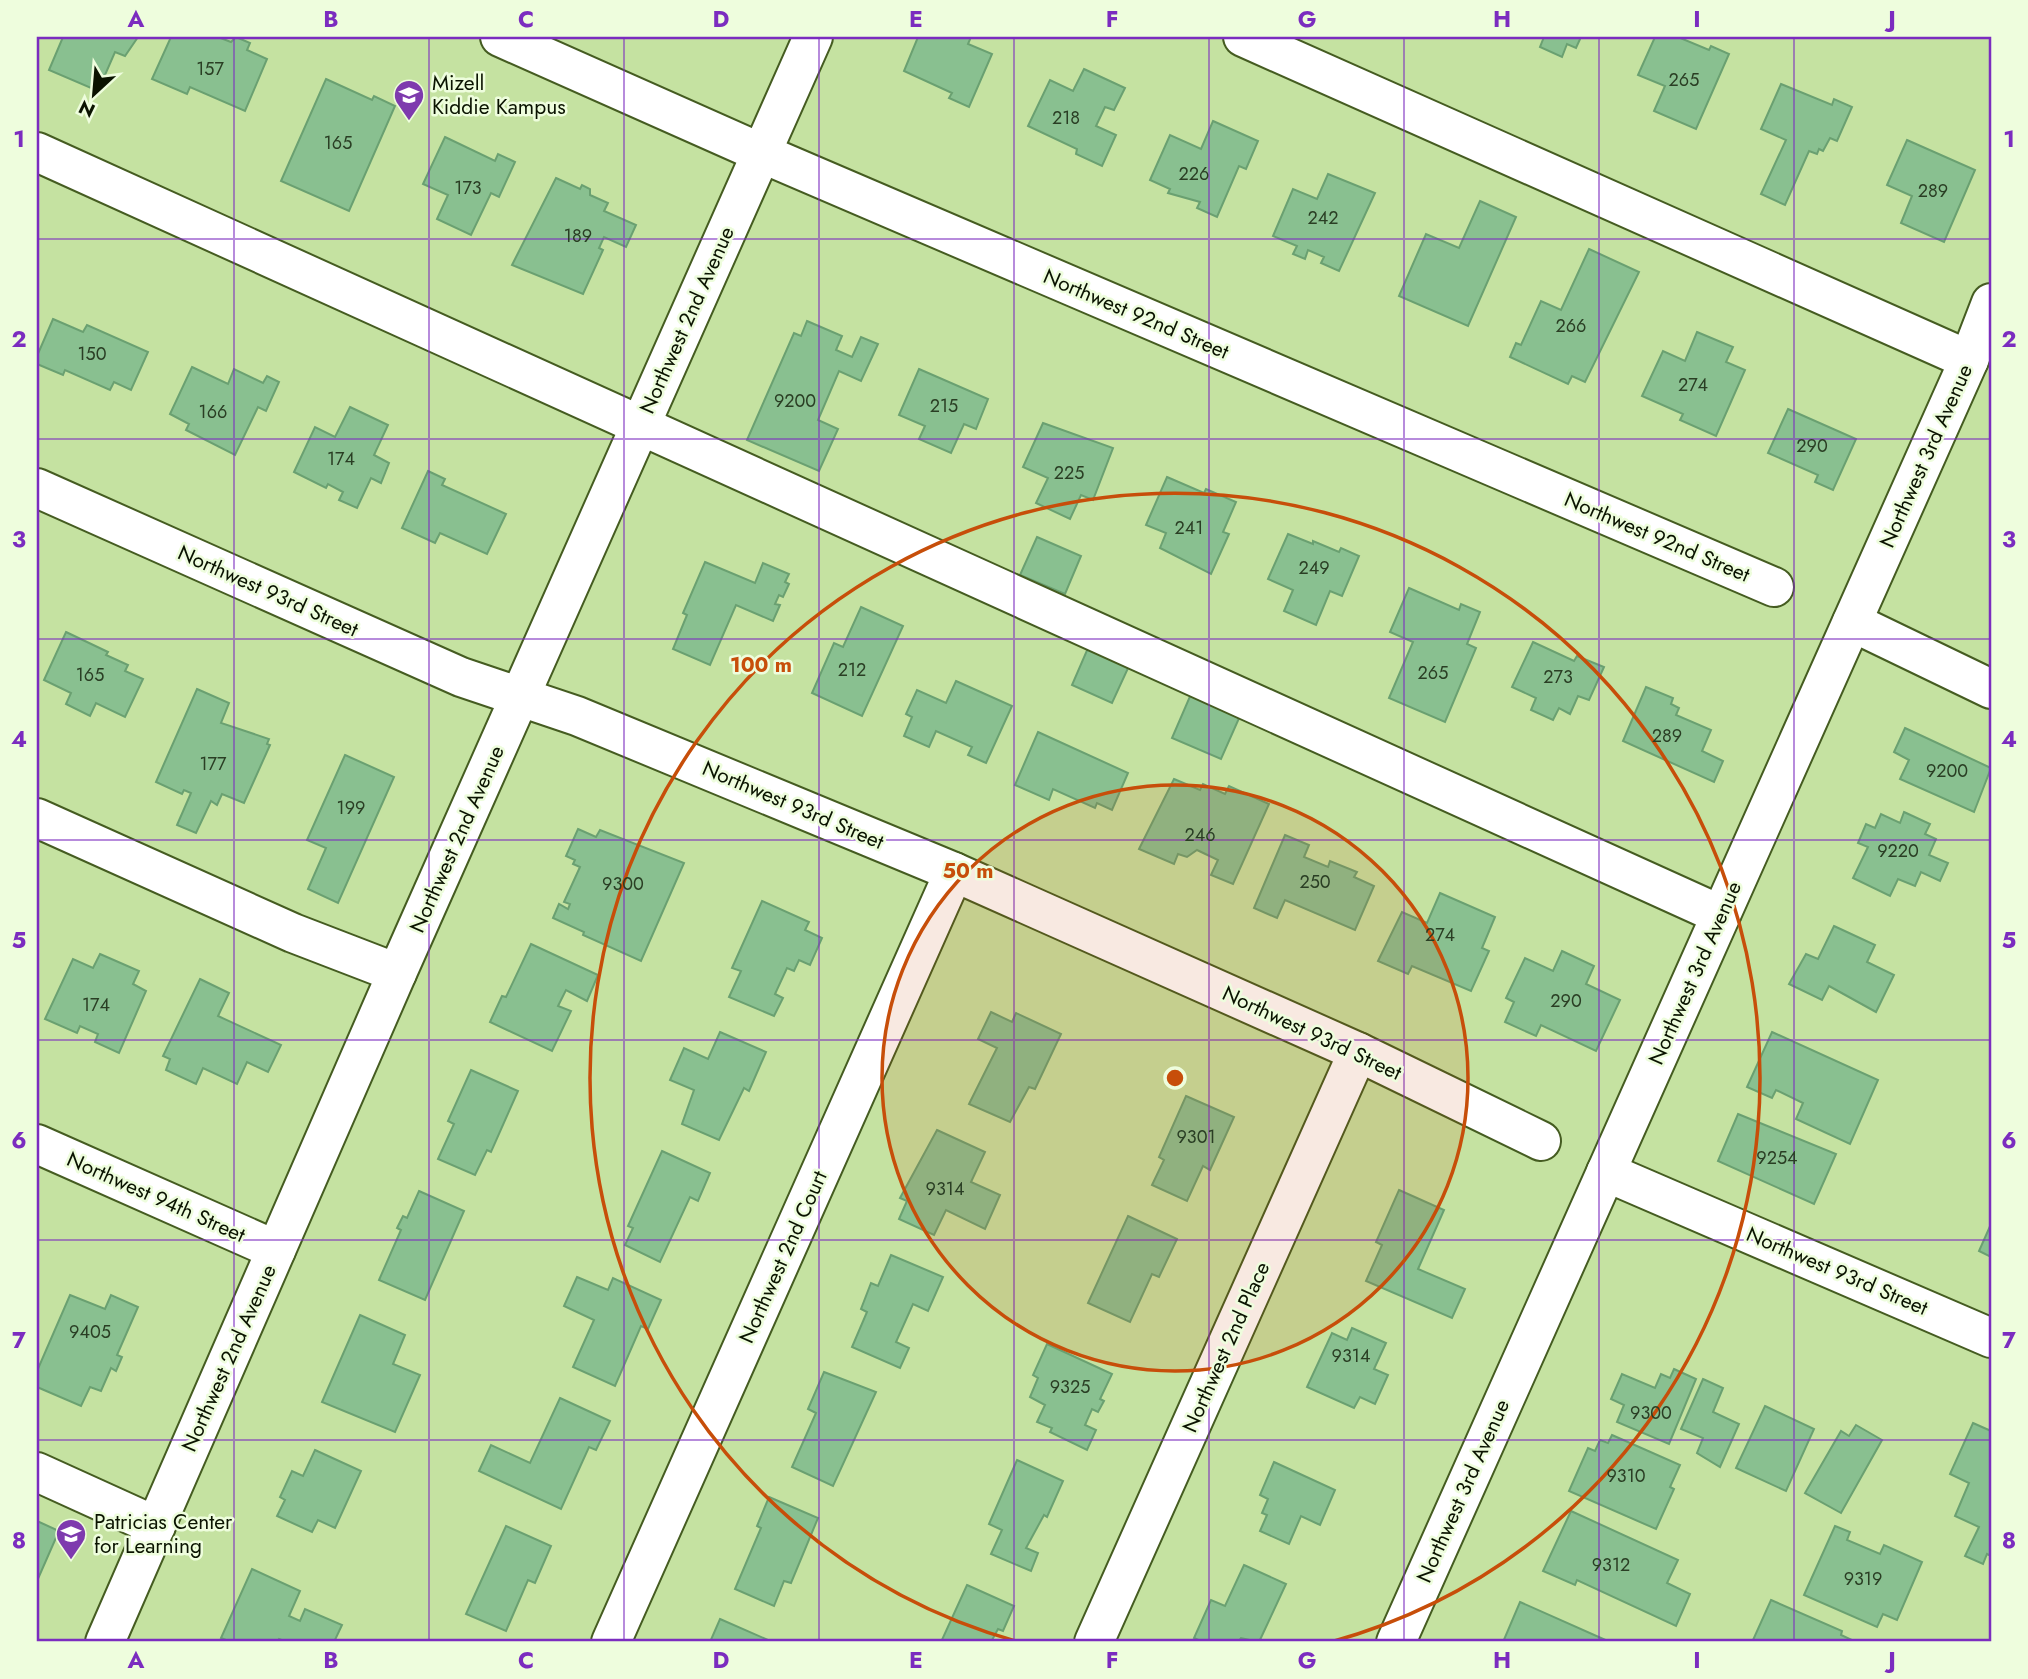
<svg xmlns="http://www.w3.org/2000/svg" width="2028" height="1679" viewBox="0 0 2028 1679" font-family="Jost,sans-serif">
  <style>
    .building { fill: #89c090; stroke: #6aa071; stroke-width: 2 }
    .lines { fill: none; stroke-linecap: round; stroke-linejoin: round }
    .minor-casing { stroke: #455c21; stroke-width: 42 }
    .minor { stroke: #fff; stroke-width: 38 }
    .grid { fill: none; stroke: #7b2cbf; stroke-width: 2; stroke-opacity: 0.55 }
    .ring { fill: none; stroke: #c74e0a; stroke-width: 3.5 }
    .labels { text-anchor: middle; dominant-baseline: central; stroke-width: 5; stroke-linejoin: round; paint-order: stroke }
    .number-label { font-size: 18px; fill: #2a3e24 }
    .poi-label { font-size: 21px; fill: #0a1300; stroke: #eefddd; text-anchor: start }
    .street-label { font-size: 21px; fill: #0a1300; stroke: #eefddd }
    .centre { fill: #c74e0a; stroke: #eefddd; stroke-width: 3.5 }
    .ring-label { font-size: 21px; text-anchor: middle; font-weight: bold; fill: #c74e0a; stroke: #eefddd; stroke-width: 5; stroke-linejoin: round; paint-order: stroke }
    .neatline { fill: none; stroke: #7b2cbf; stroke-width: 2.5 }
    .grid-label { font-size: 23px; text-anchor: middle; font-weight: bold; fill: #7b2cbf }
  </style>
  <rect width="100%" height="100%" fill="#c5e2a1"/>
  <g class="building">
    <polygon points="63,37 138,37 125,56 115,52 98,91 49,70"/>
    <polygon points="171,37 218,37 231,42 236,37 250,43 247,50 267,59 245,111 190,87 187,94 152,79"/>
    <polygon points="918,37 971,37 968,44 992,54 969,107 949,98 952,93 904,71"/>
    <polygon points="1544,37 1581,37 1576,48 1567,44 1562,57 1540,47"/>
    <polygon points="1655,37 1678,37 1709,50 1711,46 1729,54 1696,129 1654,111 1665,86 1638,75"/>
    <polygon points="1084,69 1125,88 1114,110 1105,107 1096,126 1116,135 1102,166 1076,154 1077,149 1028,126 1050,80 1073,91"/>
    <polygon points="326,79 372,100 374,96 395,106 349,211 281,181"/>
    <polygon points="1781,84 1832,105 1834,99 1852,107 1837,141 1830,138 1823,151 1819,149 1817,154 1809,151 1785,205 1761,194 1786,140 1761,129"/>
    <polygon points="1213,121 1258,141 1246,169 1239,166 1217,217 1197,208 1200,202 1168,193 1170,189 1150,180 1170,135 1201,149"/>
    <polygon points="445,137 495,161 498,154 515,162 499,197 491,193 471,235 437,219 448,195 423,184"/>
    <polygon points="1907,140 1975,170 1944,242 1901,223 1912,196 1887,185"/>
    <polygon points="1328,174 1375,193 1339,271 1321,263 1324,257 1308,250 1305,259 1293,254 1297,246 1273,236 1293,189 1317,199"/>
    <polygon points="556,178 580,189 582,185 590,189 590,195 608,203 604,211 636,225 626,247 604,237 599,248 603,250 583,294 512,265"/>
    <polygon points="1480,201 1516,217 1468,326 1399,296 1426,234 1459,248"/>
    <polygon points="1589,249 1639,272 1585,382 1572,376 1568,384 1510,357 1516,343 1521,345 1541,301 1561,310"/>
    <polygon points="53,319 83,332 87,325 148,352 131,390 114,382 110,390 65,370 63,375 37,364 37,356"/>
    <polygon points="807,321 842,336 836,350 852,357 861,337 878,344 861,381 839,371 818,420 838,429 819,471 747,440 794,333 801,336"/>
    <polygon points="1697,332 1733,347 1726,362 1745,370 1716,436 1680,420 1683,414 1642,396 1663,351 1685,361"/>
    <polygon points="192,367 228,384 234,369 263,383 267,376 279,382 266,411 258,407 235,455 186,430 189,424 170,414"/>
    <polygon points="919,369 988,399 976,429 964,424 951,453 919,439 925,426 899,415"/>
    <polygon points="350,407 388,425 374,455 389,463 381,483 371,478 357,508 339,500 343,492 328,484 326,488 294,472 315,427 335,437"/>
    <polygon points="1788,409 1856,439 1833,490 1815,482 1818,475 1768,453"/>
    <polygon points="1043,423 1113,448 1093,500 1081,495 1070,519 1036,503 1048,478 1023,467"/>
    <polygon points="428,471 445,479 442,485 506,514 487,554 440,533 435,543 402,528"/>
    <polygon points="1167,477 1204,493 1206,489 1236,502 1223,532 1229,534 1211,574 1160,548 1166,533 1146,525"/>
    <polygon points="1288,534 1313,544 1313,541 1339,552 1341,548 1359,556 1342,596 1330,591 1316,625 1284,611 1293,590 1268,579"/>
    <polygon points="1037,537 1081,556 1065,594 1020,575"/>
    <polygon points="705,562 755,583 763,563 789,574 785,582 789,584 783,597 779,595 775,604 780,605 773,621 736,605 710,665 673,649 687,615 683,613"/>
    <polygon points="1409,588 1459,610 1461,604 1480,612 1467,644 1476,648 1445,722 1389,698 1413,642 1390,632"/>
    <polygon points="861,607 903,626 862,716 812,693 834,643 843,647"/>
    <polygon points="66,632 108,652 106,655 128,665 125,671 143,679 125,717 96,703 90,716 66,704 71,693 44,680"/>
    <polygon points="1533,642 1574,661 1577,656 1604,667 1589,700 1578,696 1570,714 1559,708 1553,720 1531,710 1536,698 1512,687"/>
    <polygon points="1088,648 1129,666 1112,703 1072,685"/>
    <polygon points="956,681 1012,706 986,763 968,755 972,747 936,731 929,747 904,736 912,717 906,714 917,690 946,703"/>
    <polygon points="1646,687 1673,698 1671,704 1679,708 1676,715 1711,730 1702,751 1723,761 1714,782 1623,741"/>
    <polygon points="197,689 229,703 221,723 269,739 267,744 270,745 244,803 222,794 217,805 211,801 196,833 177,825 191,793 184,790 182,794 156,782"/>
    <polygon points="1191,694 1240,716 1221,759 1172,738"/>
    <polygon points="1905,728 1991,768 1974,812 1900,779 1909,760 1894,752"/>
    <polygon points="1038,732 1128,773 1112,810 1097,803 1095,808 1053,789 1049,800 1015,785"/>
    <polygon points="345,755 394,777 338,903 308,889 326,848 307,840"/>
    <polygon points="1174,779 1200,790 1203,784 1225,794 1229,786 1269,804 1233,884 1211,875 1218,860 1197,850 1187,857 1178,854 1174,864 1139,849"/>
    <polygon points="1904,812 1930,824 1925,834 1936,839 1929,855 1948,863 1940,881 1921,872 1915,886 1898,879 1890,896 1853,878 1868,847 1858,843 1866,824 1875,828 1881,814 1900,823"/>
    <polygon points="578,829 596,837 600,830 684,863 641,961 583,935 584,932 553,918 559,904 568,909 570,904 564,902 580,867 573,864 575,860 566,856"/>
    <polygon points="1285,835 1309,845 1304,857 1328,867 1330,861 1357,872 1354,877 1374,886 1355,930 1285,900 1277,918 1254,908"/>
    <polygon points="1440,893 1495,917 1482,948 1489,951 1471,991 1412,966 1408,974 1378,961 1402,912 1427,923"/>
    <polygon points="762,901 809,922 805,930 822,938 810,965 799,960 794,971 787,968 775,994 783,998 774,1016 729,997 741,971 732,968"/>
    <polygon points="1834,926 1875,945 1867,962 1894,975 1876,1012 1829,986 1822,1000 1789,984 1806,954 1818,959"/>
    <polygon points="531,944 598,975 587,1001 566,990 558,1006 571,1011 552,1051 490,1022 502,996 506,997"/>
    <polygon points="1562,951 1594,966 1586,984 1620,1000 1596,1051 1541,1025 1536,1036 1505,1022 1514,1002 1506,998 1525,958 1553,971"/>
    <polygon points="100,954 139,971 133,984 146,991 119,1053 95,1042 98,1034 80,1026 77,1033 45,1019 73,959 93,968"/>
    <polygon points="200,979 229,993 218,1016 281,1045 268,1072 247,1062 237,1084 203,1068 196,1084 166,1070 170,1059 163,1056"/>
    <polygon points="991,1012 1012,1022 1016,1013 1061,1034 1035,1089 1029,1087 1010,1122 969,1104 997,1048 978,1039"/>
    <polygon points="720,1032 766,1052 749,1091 744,1088 719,1140 682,1124 694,1090 670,1080 684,1048 708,1059"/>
    <polygon points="1772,1032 1878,1080 1850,1144 1796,1119 1803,1103 1776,1090 1772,1098 1747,1087"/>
    <polygon points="471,1070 518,1091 491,1152 487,1150 475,1175 438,1159 454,1124 448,1121"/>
    <polygon points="1186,1096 1234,1117 1210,1170 1203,1166 1187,1201 1152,1185 1164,1160 1159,1157"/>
    <polygon points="1738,1114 1836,1154 1814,1204 1718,1161"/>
    <polygon points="937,1130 985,1152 971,1182 1000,1195 985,1229 946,1210 934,1235 899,1219 907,1201 900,1198"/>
    <polygon points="662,1151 710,1173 698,1201 690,1197 660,1262 625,1245 633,1228 628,1226"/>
    <polygon points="1399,1190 1444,1210 1418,1269 1465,1289 1452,1318 1366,1281 1382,1245 1376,1242"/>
    <polygon points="419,1191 464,1211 425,1300 379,1280 401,1230 397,1228 403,1216 407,1218"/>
    <polygon points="1128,1216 1177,1239 1159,1277 1152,1274 1130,1322 1088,1303"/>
    <polygon points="1991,1224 1991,1257 1979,1251"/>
    <polygon points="891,1255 943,1277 928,1311 913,1304 896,1342 909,1348 900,1368 852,1347 867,1312 861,1309 871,1283 878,1286"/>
    <polygon points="577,1277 608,1290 613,1278 661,1300 648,1329 641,1326 615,1386 573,1367 594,1320 564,1306"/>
    <polygon points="70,1295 105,1309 111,1295 138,1307 117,1355 122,1357 116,1371 111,1368 101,1391 90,1387 81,1406 37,1387 37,1371"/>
    <polygon points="360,1315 405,1335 393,1364 420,1375 395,1432 322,1402"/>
    <polygon points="1352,1328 1386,1343 1374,1369 1388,1375 1375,1404 1360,1397 1354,1408 1307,1387 1332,1333 1347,1340"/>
    <polygon points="1047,1344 1112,1374 1100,1399 1104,1401 1098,1412 1092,1409 1085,1425 1096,1430 1087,1450 1050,1432 1052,1428 1037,1422 1045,1405 1030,1397 1038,1378 1033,1375"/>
    <polygon points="1674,1369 1696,1379 1669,1444 1617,1422 1624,1405 1611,1399 1622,1374 1655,1388 1661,1374 1670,1378"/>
    <polygon points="824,1372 876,1392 833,1486 792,1467 816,1413 808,1409"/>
    <polygon points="1703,1379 1723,1388 1713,1412 1739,1424 1720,1467 1697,1453 1703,1438 1681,1429"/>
    <polygon points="560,1398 610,1421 596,1450 589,1447 561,1509 479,1471 491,1445 530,1463"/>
    <polygon points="1765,1406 1814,1429 1786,1491 1736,1468"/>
    <polygon points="1973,1423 1991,1431 1991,1556 1987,1554 1983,1564 1965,1556 1979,1527 1955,1516 1969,1483 1950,1474"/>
    <polygon points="1856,1425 1882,1440 1841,1513 1805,1493 1841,1431 1849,1436"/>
    <polygon points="1612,1435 1680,1465 1670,1487 1674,1489 1656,1529 1569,1491 1588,1448 1595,1451 1600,1440 1608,1443"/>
    <polygon points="315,1450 361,1471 335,1528 318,1520 312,1532 277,1516 285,1500 280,1497 292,1471 303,1476"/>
    <polygon points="1017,1460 1063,1481 1047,1517 1044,1515 1026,1548 1038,1553 1031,1571 991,1554 1002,1530 989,1524"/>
    <polygon points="1274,1462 1335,1490 1320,1525 1301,1516 1289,1544 1260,1531 1267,1515 1262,1513 1268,1499 1260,1495"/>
    <polygon points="769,1497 818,1518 791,1583 784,1581 774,1606 735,1589 761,1528 757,1526"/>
    <polygon points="1571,1511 1678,1560 1667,1583 1690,1594 1676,1626 1577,1580 1575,1585 1543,1571"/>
    <polygon points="37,1521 59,1531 37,1581"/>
    <polygon points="506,1526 551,1546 535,1583 528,1580 506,1631 466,1614"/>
    <polygon points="1835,1526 1850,1532 1847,1540 1880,1554 1884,1545 1922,1562 1897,1620 1883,1614 1877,1627 1804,1595"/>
    <polygon points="1244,1565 1286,1584 1259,1642 1241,1638 1238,1642 1203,1642 1194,1638 1211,1600 1225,1606"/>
    <polygon points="252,1569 300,1591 289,1616 300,1621 305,1609 342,1625 334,1642 287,1642 279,1639 277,1642 231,1642 221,1638"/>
    <polygon points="967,1585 1014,1606 1003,1631 998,1629 991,1642 941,1642"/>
    <polygon points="1771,1600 1842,1631 1841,1635 1856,1642 1753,1640"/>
    <polygon points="1520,1602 1610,1642 1503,1642"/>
    <polygon points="720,1619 768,1640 767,1642 710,1642"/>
  </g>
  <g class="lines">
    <g class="minor-casing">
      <g id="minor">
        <polyline points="500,37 761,153 1774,587"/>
        <polyline points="1243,37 1969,360"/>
        <polyline points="37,152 1721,915"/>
        <polyline points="37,488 461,677 577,716 954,872 1358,1052 1541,1141"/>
        <polyline points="1852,622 1991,689"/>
        <polyline points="37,818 293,933 397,973"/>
        <polyline points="37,1144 276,1250"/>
        <polyline points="1606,1172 1991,1338"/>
        <polyline points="37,1472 156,1526"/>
        <polyline points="105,1642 397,973 813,37"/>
        <polyline points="611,1642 954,872"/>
        <polyline points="1094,1642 1358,1052"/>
        <polyline points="1396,1642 1969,360 1991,303"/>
      </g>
    </g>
    <use href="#minor" class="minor"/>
  </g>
  <path class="grid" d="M234,37V1642M429,37V1642M624,37V1642M819,37V1642M1014,37V1642M1209,37V1642M1404,37V1642M1599,37V1642M1794,37V1642M37,239H1991M37,439H1991M37,639H1991M37,840H1991M37,1040H1991M37,1240H1991M37,1440H1991"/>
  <circle cx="1175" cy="1078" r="293" fill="#c74e0a" fill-opacity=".12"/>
  <g class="ring">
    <circle cx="1175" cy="1078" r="293"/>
    <path d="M1019 1642A585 585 0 1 1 1331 1642"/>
  </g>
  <defs>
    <g id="school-pin" transform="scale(1.575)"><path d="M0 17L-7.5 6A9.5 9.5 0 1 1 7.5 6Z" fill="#7e3aae" stroke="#eefddd"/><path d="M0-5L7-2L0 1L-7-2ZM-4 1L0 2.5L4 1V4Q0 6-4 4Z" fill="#fff"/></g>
  </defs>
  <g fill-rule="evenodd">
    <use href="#school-pin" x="409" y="95"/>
    <use href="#school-pin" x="71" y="1534"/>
  </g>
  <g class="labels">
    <g class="number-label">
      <text x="210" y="69">157</text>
      <text x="1684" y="80">265</text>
      <text x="1066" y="118">218</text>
      <text x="338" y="143">165</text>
      <text x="1194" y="174">226</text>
      <text x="468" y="188">173</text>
      <text x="1933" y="191">289</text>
      <text x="1323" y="218">242</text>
      <text x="578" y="236">189</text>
      <text x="1571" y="326">266</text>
      <text x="92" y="354">150</text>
      <text x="1693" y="385">274</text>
      <text x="795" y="401">9200</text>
      <text x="944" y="406">215</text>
      <text x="213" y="412">166</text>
      <text x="1812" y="446">290</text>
      <text x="341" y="459">174</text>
      <text x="1069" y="473">225</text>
      <text x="1189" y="528">241</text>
      <text x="1314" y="568">249</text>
      <text x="852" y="670">212</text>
      <text x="1433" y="673">265</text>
      <text x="90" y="675">165</text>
      <text x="1558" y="677">273</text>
      <text x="1667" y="736">289</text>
      <text x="213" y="764">177</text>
      <text x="1947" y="771">9200</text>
      <text x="351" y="808">199</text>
      <text x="1200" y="835">246</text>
      <text x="1898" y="851">9220</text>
      <text x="1315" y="882">250</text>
      <text x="623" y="884">9300</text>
      <text x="1440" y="935">274</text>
      <text x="1566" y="1001">290</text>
      <text x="96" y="1005">174</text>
      <text x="1196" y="1137">9301</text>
      <text x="1777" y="1158">9254</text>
      <text x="945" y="1189">9314</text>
      <text x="90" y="1332">9405</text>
      <text x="1351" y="1356">9314</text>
      <text x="1070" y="1387">9325</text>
      <text x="1651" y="1413">9300</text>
      <text x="1626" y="1476">9310</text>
      <text x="1611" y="1565">9312</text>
      <text x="1863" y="1579">9319</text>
    </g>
    <g class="poi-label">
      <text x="432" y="83">Mizell<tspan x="432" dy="24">Kiddie Kampus</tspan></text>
      <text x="94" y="1522">Patricias Center<tspan x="94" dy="24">for Learning</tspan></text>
    </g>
    <g class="street-label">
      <text transform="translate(1136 314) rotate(23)">Northwest 92nd Street</text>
      <text transform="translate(687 320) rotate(-66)">Northwest 2nd Avenue</text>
      <text transform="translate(1926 456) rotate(-66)">Northwest 3rd Avenue</text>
      <text transform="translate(1657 537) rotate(23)">Northwest 92nd Street</text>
      <text transform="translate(268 591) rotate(24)">Northwest 93rd Street</text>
      <text transform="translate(793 805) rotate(23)">Northwest 93rd Street</text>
      <text transform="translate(457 839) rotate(-66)">Northwest 2nd Avenue</text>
      <text transform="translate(1695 973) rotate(-66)">Northwest 3rd Avenue</text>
      <text transform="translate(1312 1033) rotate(25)">Northwest 93rd Street</text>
      <text transform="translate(156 1197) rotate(24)">Northwest 94th Street</text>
      <text transform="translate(783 1257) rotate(-66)">Northwest 2nd Court</text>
      <text transform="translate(1837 1271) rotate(23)">Northwest 93rd Street</text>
      <text transform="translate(1226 1347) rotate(-66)">Northwest 2nd Place</text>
      <text transform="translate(229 1358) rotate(-66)">Northwest 2nd Avenue</text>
      <text transform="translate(1463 1491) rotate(-66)">Northwest 3rd Avenue</text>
    </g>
  </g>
  <circle cx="1175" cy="1078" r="10" class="centre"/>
  <g class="ring-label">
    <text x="761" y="672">100 m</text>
    <text x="968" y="878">50 m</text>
  </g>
  <rect width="2028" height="1679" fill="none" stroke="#eefddd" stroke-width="77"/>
  <g transform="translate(94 94) rotate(206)" stroke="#eefddd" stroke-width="5" paint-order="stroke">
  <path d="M0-5L12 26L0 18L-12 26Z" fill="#0a1300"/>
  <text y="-10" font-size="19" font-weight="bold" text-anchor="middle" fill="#0a1300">N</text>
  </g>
  <rect x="38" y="38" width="1952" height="1602" class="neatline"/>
  <g class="grid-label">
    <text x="136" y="27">A</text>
    <text x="331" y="27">B</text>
    <text x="526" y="27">C</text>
    <text x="721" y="27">D</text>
    <text x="916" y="27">E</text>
    <text x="1112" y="27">F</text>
    <text x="1307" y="27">G</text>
    <text x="1502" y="27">H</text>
    <text x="1697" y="27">I</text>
    <text x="1892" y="27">J</text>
    <text x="19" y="147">1</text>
    <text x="2009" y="147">1</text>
    <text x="19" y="347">2</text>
    <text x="2009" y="347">2</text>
    <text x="19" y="547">3</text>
    <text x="2009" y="547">3</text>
    <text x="19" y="747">4</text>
    <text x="2009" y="747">4</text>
    <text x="19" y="948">5</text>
    <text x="2009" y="948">5</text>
    <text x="19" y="1148">6</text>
    <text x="2009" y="1148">6</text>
    <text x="19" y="1348">7</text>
    <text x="2009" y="1348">7</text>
    <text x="19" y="1548">8</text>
    <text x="2009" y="1548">8</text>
    <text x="136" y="1668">A</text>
    <text x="331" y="1668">B</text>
    <text x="526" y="1668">C</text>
    <text x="721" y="1668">D</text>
    <text x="916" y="1668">E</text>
    <text x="1112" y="1668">F</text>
    <text x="1307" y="1668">G</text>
    <text x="1502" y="1668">H</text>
    <text x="1697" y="1668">I</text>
    <text x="1892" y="1668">J</text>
  </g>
</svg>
